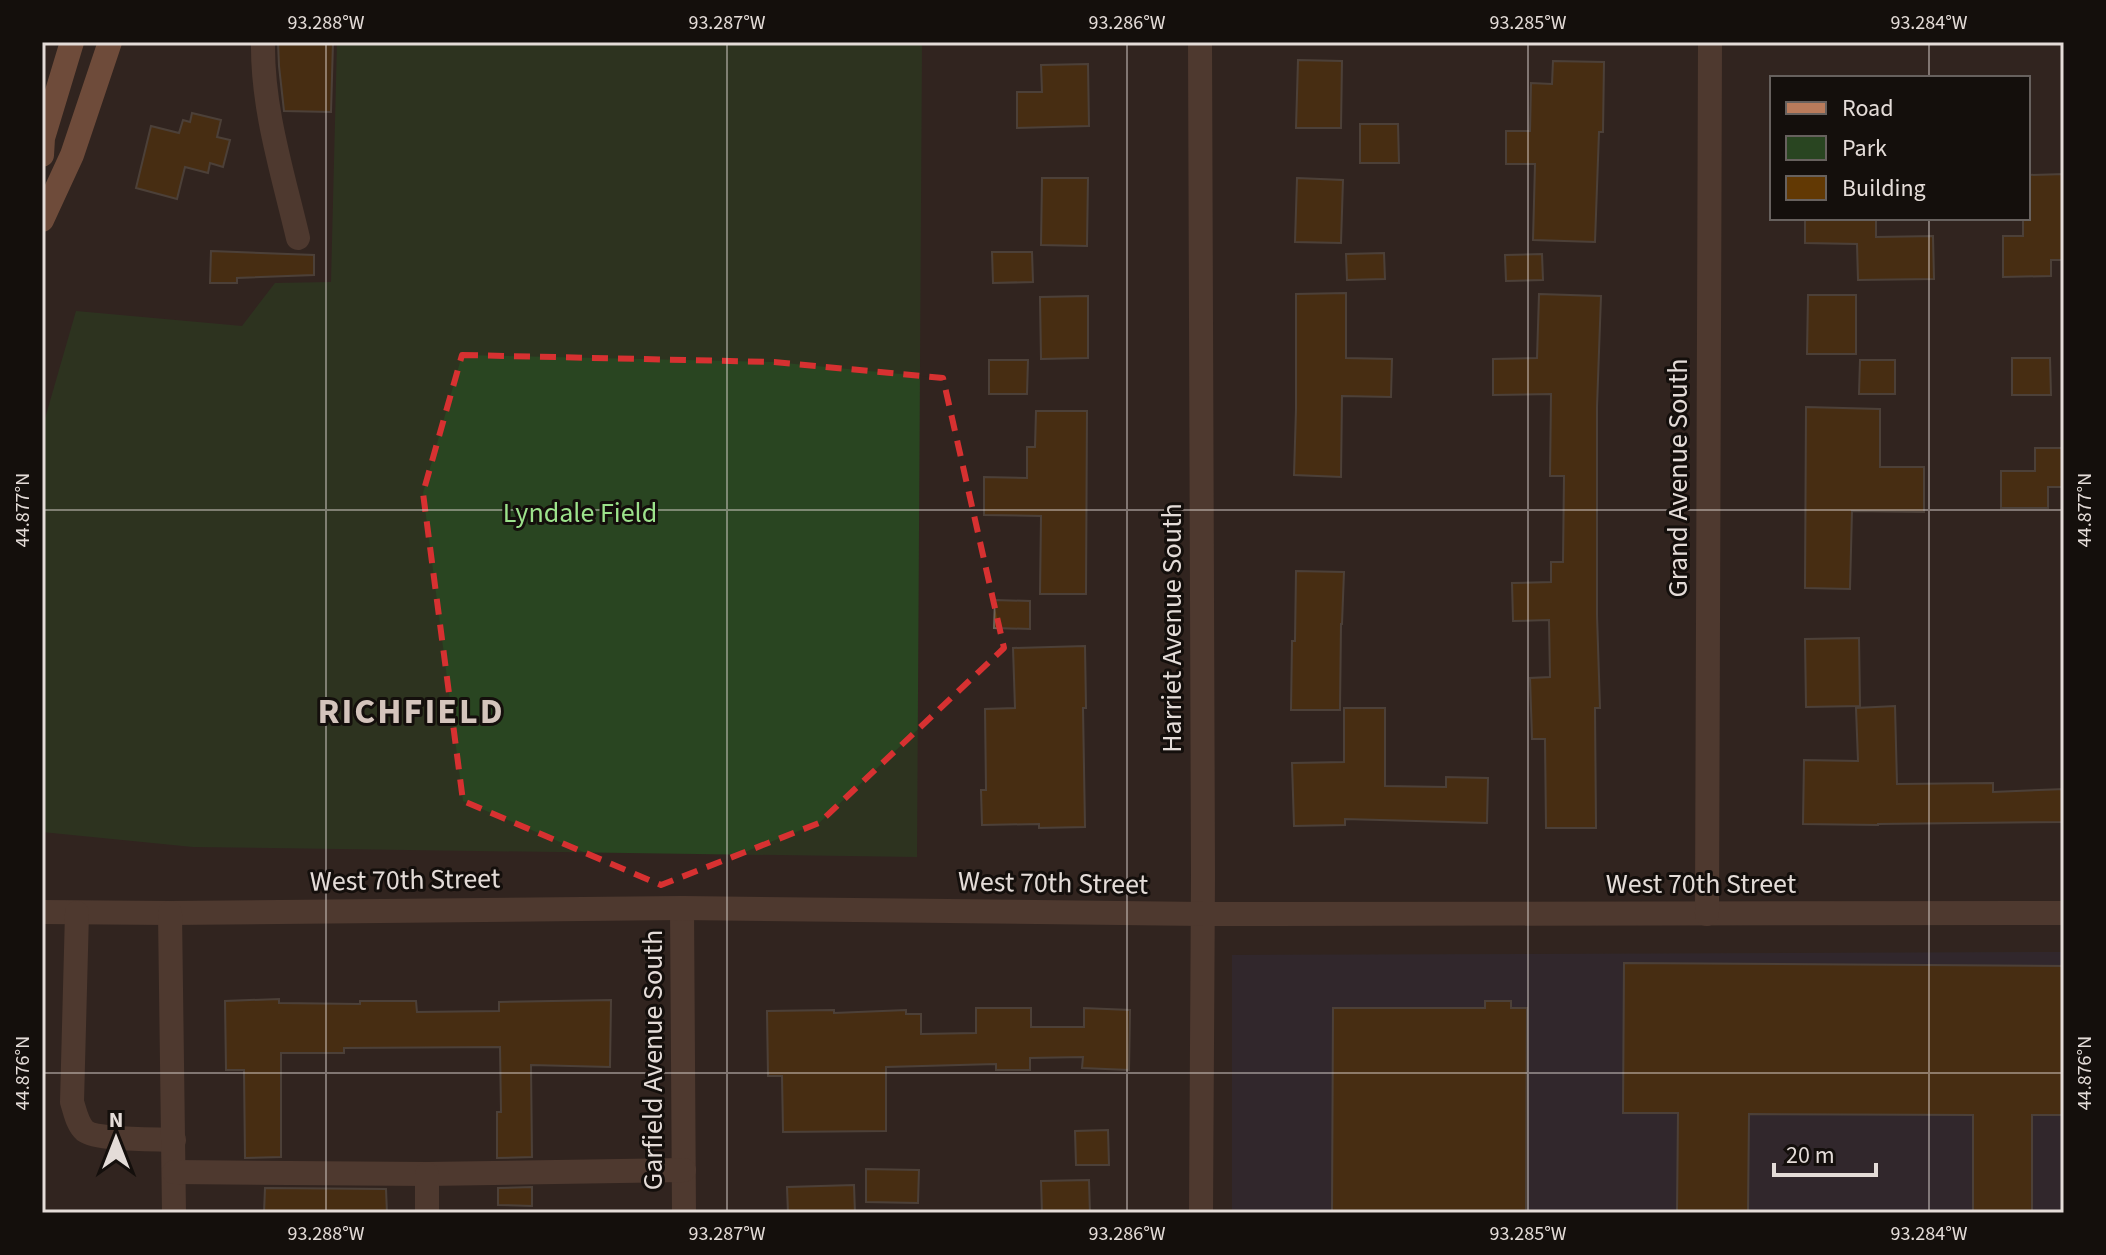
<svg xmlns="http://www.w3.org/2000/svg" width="2106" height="1255" viewBox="0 0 2106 1255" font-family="'Source Sans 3',sans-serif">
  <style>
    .education { fill: #312c3c }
    .green { fill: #294521 }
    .building { fill: #623904; stroke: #6d6258; stroke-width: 2 }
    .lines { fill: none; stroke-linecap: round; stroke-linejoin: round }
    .minor { stroke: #715243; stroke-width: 24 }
    .major { stroke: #b97b5b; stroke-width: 24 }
    .marked { fill: none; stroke: #d73131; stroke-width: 6; stroke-dasharray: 16 10; stroke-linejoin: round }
    .ticks { fill: none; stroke: #e4dcd8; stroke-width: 2; stroke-opacity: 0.45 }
    .labels { text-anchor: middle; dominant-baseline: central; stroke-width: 6; stroke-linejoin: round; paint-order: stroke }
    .street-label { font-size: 28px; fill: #e4dcd8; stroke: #140f0c }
    .park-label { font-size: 28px; fill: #9ce28b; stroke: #140f0c }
    .district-label { font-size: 36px; font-weight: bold; letter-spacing: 2px; fill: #d4c4bc; stroke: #140f0c }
    .neatline { fill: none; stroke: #e4dcd8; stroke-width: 3 }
    .ticks-label { font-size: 20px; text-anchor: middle; fill: #e4dcd8 }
  </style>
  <rect width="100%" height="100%" fill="#31241f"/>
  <polygon class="education" points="2064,952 2064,1213 1232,1213 1232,955"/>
  <polygon class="green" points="337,42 922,42 917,857 193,847 42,832 42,429 76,311 242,326 275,283 331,282"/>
  <g class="building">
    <polygon points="278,42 333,42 331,112 284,111 279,66"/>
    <polygon points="1298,60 1342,61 1341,128 1296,128"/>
    <polygon points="1553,61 1604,62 1603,132 1599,132 1595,242 1533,240 1535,164 1506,164 1506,131 1530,131 1531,83 1552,84"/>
    <polygon points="1088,64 1089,126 1017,128 1017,92 1042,92 1041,65"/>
    <polygon points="192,113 221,120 217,137 230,140 223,167 210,163 208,173 185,167 177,199 136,188 151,126 179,133 183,120 190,122"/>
    <polygon points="1360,124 1398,124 1399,163 1360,163"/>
    <polygon points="2064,174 2064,260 2051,260 2051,276 2003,277 2003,236 2023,236 2023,218 2028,218 2028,175"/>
    <polygon points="1042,178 1088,178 1087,246 1041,245"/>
    <polygon points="1297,178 1343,180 1341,243 1295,242"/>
    <polygon points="1805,218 1876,218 1876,237 1933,236 1934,279 1858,280 1857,244 1805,243"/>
    <polygon points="211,251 314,255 314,275 237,278 237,283 210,283"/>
    <polygon points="992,252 1032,252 1033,282 993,283"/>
    <polygon points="1384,253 1385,279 1347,280 1346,254"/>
    <polygon points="1542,254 1543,280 1506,281 1505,255"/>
    <polygon points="1346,293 1346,358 1392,359 1391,397 1342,396 1341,477 1294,475 1296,409 1296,294"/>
    <polygon points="1539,294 1601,296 1597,407 1597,615 1600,708 1595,708 1596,828 1546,828 1545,739 1532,739 1530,678 1550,677 1549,620 1513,621 1512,583 1551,582 1551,562 1563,562 1564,476 1550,476 1551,394 1493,395 1493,359 1537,358"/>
    <polygon points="1808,295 1856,295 1856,354 1807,354"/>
    <polygon points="1088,296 1088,358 1041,359 1040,297"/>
    <polygon points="2012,358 2050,358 2051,395 2012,395"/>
    <polygon points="989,360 1028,360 1027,394 989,394"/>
    <polygon points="1860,360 1895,360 1895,394 1859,394"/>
    <polygon points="1806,407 1880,409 1880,467 1924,467 1924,512 1852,511 1850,589 1805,588"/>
    <polygon points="1036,411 1087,411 1086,594 1040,594 1041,516 984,515 984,477 1027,478 1027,447 1035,447"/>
    <polygon points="2035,448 2064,448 2064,487 2048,487 2048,508 2001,508 2001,471 2035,471"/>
    <polygon points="1296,571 1344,572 1342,624 1341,624 1340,710 1291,710 1292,641 1295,641"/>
    <polygon points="995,600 1030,601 1030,629 994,628"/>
    <polygon points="1859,638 1860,706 1806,707 1805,639"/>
    <polygon points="1085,646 1086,708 1083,708 1085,827 1039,828 1039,824 982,825 981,790 986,790 985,709 1015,708 1013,648"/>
    <polygon points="1895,706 1897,784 1993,783 1993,792 2064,789 2064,822 1878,824 1878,825 1803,824 1804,760 1858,761 1856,708"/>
    <polygon points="1344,708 1385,708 1385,786 1446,787 1446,777 1488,778 1487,823 1345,819 1345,825 1294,826 1292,763 1344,762"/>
    <polygon points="1624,963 2064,966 2064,1115 2032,1115 2032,1213 1973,1213 1973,1115 1749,1114 1748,1213 1677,1213 1678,1113 1623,1113"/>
    <polygon points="279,999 279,1003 360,1004 360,1001 416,1001 417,1012 499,1011 499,1002 611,1000 610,1067 531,1065 532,1157 497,1158 497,1112 501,1112 500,1047 344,1048 344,1053 281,1053 281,1157 245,1158 244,1070 226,1070 225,1001"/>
    <polygon points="1485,1001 1511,1001 1511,1008 1527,1008 1526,1213 1332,1213 1333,1008 1485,1008"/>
    <polygon points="976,1008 1031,1008 1031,1027 1084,1027 1084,1008 1130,1010 1129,1070 1082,1068 1083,1057 1030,1058 1030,1070 996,1070 996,1064 886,1067 886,1131 783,1132 782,1076 768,1076 767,1011 834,1010 834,1013 906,1010 906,1014 921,1014 921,1034 976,1033"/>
    <polygon points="1108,1130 1109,1165 1076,1165 1075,1131"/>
    <polygon points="866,1169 919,1170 918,1203 866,1202"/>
    <polygon points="1089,1180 1090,1213 1042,1213 1041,1181"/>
    <polygon points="854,1185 855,1213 788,1213 787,1187"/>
    <polygon points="532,1187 532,1206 498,1205 498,1188"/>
    <polygon points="265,1188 386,1189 387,1213 264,1213"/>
  </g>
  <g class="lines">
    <g class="minor">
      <path d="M263,42C262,109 283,174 298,238"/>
      <polyline points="1200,42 1203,876 1201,1213"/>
      <polyline points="682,908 684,1213"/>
      <polyline points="42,912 170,913 682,908 1203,914 2064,913"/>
      <path d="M77,913L72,1102C75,1111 77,1124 85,1131C97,1140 157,1139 174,1140"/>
      <polyline points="170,913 174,1213"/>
      <polyline points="1707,914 1710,42"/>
      <polyline points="174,1172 427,1174 684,1170"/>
      <polyline points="427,1213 427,1174"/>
    </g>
    <g class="major">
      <polyline points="42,155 43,138 72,42"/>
      <polyline points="42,220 72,155 110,42"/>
    </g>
  </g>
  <path d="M0 0H2106V1255H0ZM462,355L774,362L943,378L1004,648L819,823L661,885L463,801L423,493Z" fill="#31241f" fill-opacity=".55" fill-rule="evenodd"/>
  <path class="marked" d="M462,355L774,362L943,378L1004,648L819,823L661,885L463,801L423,493Z"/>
  <path class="ticks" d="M326,42V1213M727,42V1213M1127,42V1213M1528,42V1213M1929,42V78M1929,218V1213M42,510H2064M42,1073H2064"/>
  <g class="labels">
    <g class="street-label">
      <text transform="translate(1678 478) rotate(-90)">Grand Avenue South</text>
      <text transform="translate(1172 628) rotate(-90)">Harriet Avenue South</text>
      <text transform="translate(405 880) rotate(-1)">West 70th Street</text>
      <text transform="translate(1053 883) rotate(1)">West 70th Street</text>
      <text x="1701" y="884">West 70th Street</text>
      <text transform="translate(653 1060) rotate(-90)">Garfield Avenue South</text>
    </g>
    <g class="park-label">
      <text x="580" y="513">Lyndale Field</text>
    </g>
    <g class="district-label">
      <text x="411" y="711">RICHFIELD</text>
    </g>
  </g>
  <rect width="2106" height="1255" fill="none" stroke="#140f0c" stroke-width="88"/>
  <rect x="1770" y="76" width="260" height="144" fill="#140f0c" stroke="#67615e" stroke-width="2"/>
  <rect x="1786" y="102" width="40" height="12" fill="#b97b5b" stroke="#67615e" stroke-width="2"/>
  <text x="1842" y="116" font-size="24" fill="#e4dcd8">Road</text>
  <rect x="1786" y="136" width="40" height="24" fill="#294521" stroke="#67615e" stroke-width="2"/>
  <text x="1842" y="156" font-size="24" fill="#e4dcd8">Park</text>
  <rect x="1786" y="176" width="40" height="24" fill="#623904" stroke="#67615e" stroke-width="2"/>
  <text x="1842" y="196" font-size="24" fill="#e4dcd8">Building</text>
  <g transform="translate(116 1139)" stroke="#140f0c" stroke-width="6" paint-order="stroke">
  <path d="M0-6L14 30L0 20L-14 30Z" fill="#e4dcd8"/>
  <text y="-12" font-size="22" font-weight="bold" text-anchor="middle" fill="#e4dcd8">N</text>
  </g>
  <path d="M1774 1163v12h102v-12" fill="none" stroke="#e4dcd8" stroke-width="4"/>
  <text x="1786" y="1163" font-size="24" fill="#e4dcd8" stroke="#140f0c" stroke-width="6" paint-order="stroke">20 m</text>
  <rect x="44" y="44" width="2018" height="1167" class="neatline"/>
  <g class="ticks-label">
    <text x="326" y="29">93.288°W</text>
    <text x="727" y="29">93.287°W</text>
    <text x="1127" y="29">93.286°W</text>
    <text x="1528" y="29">93.285°W</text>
    <text x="1929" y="29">93.284°W</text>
    <text transform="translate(22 510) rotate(-90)" y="7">44.877°N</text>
    <text transform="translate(2084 510) rotate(-90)" y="7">44.877°N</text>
    <text transform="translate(22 1073) rotate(-90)" y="7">44.876°N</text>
    <text transform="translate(2084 1073) rotate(-90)" y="7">44.876°N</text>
    <text x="326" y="1240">93.288°W</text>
    <text x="727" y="1240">93.287°W</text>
    <text x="1127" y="1240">93.286°W</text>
    <text x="1528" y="1240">93.285°W</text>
    <text x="1929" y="1240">93.284°W</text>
  </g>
</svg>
